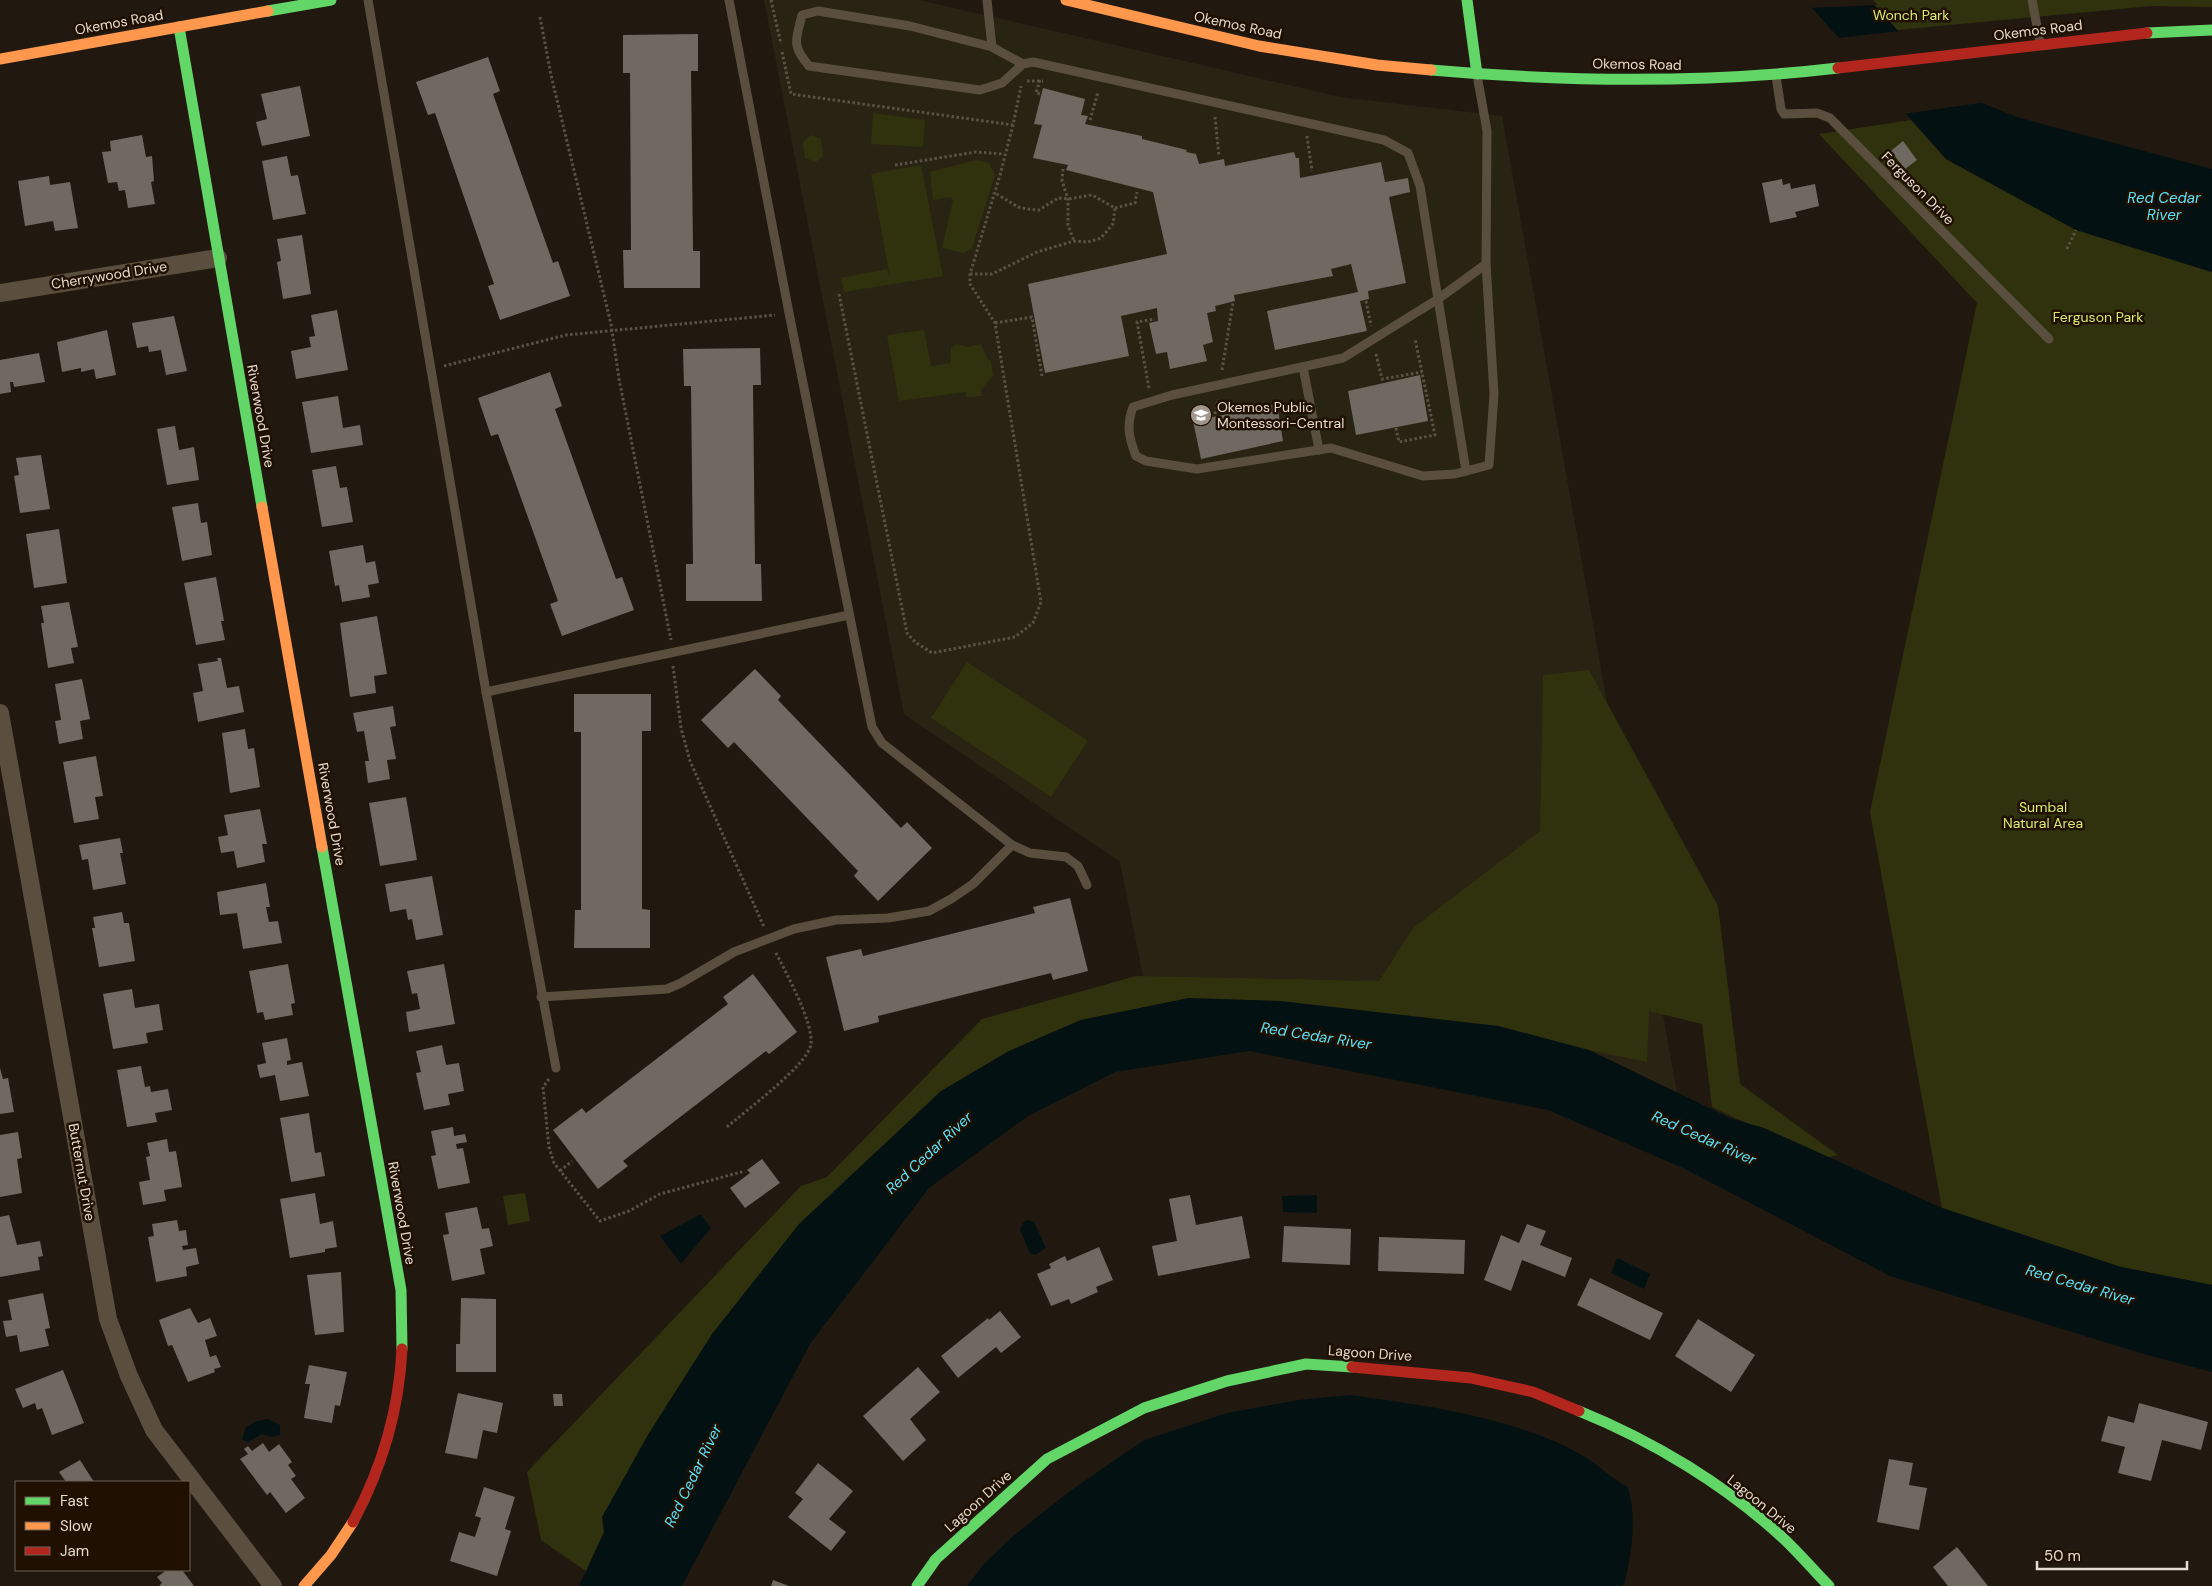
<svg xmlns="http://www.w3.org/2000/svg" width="2212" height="1586" viewBox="0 0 2212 1586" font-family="'DM Sans',sans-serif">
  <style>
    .education { fill: #292313 }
    .green { fill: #2f320d }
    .water { fill: #041113 }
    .pier { fill: #211910 }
    .building { fill: #706961 }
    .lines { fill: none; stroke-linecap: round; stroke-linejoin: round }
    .path { stroke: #5b5246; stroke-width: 3; stroke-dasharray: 2.5 2.5; stroke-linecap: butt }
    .lane { stroke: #5a4f3e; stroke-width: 9 }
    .street { stroke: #5a4f3e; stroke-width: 18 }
    .fast { stroke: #63d668; stroke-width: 11 }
    .slow { stroke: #ff974d; stroke-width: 11 }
    .jam { stroke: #b3261e; stroke-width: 11 }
    .labels { text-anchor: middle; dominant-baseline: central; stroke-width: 5; stroke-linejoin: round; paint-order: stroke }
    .park-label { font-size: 14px; fill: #d9ec6d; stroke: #1f1001 }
    .street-label { font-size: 14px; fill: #e6dbd0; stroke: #1f1001 }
    .poi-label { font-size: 14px; fill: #e6dbd0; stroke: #1f1001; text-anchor: start }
    .water-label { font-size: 15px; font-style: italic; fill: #5ae3fd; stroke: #1f1001 }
  </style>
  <rect width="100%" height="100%" fill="#211910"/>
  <polygon class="education" points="764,0 919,0 1340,97 1502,116 1677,1093 1589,1050 1189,998 1149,1006 1120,862 904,714"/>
  <g class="green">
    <polygon points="1870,0 2212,0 2212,7 2151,6 1897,30"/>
    <polygon points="873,113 925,120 923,147 871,144"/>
    <polygon points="1911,120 1946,159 2076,230 2212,272 2212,1285 2121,1267 1942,1208 1870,812 1977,303 1819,134"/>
    <polygon points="811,135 821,139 823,156 816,162 805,158 803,142"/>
    <polygon points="977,160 989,163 995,175 972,249 963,253 942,248 953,200 951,197 933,200 930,172"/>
    <polygon points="921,165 943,276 844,292 841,278 887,269 890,278 871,174"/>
    <polygon points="924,330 931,366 950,363 951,348 956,344 967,347 981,344 988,360 991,360 993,375 981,390 982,396 966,397 966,392 899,401 887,335"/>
    <polygon points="967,662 1088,741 1051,797 931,718"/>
    <polygon points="1589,670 1718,906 1740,1084 1838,1155 1821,1159 1712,1107 1702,1024 1649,1011 1647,1062 1589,1050 1498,1026 1280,1001 1189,998 1081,1020 1007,1052 593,1576 541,1540 527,1472 801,1186 827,1177 982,1019 1136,976 1379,981 1414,927 1540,831 1543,675"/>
    <polygon points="525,1193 530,1221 508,1225 503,1196"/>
  </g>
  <g class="water">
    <polygon points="1805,0 1870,0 1954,92 2020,118 2212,169 2212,272 2076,230 1946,159"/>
    <polygon points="1189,998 1280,1001 1498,1026 1589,1050 1730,1118 1764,1128 1942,1208 2121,1267 2212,1285 2212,1372 2147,1355 1890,1276 1683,1168 1548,1110 1249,1051 1115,1072 1028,1116 929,1188 810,1344 682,1586 579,1586 604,1532 602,1517 649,1433 712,1334 799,1224 941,1091 1007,1052 1081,1020"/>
    <polygon points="1317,1195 1317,1213 1283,1212 1282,1196"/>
    <polygon points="701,1214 711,1228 681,1264 660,1236"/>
    <polygon points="1027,1220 1034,1222 1046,1248 1035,1255 1030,1253 1020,1230 1023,1223"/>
    <polygon points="1617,1258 1650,1274 1644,1289 1611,1273"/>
    <path d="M1350,1395C1424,1405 1512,1417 1578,1453C1596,1462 1610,1478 1628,1487C1637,1517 1632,1554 1624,1584L1622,1586H967L984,1564L1012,1537L1070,1491L1144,1440L1227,1413L1298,1400Z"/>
    <polygon points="268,1419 280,1425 280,1435 271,1437 262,1434 248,1442 242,1439 246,1427 257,1421"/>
  </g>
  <g class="pier">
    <polygon points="1802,0 1873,0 1878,5 1809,8"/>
    <polygon points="1901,31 1956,90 1987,102 1903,114 1837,38"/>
  </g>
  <g class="building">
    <polygon points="698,34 698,71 691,71 693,251 700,251 700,288 624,288 623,250 631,250 630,73 623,73 623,35"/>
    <polygon points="488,57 500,91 493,94 553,263 558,261 570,296 500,320 488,286 494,284 435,113 428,115 416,82"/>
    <polygon points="300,86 310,136 262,146 256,122 267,119 261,94"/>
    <polygon points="1043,88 1085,99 1081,115 1088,116 1085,124 1142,136 1142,139 1187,150 1186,152 1196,154 1199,164 1224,159 1225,166 1294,152 1296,158 1299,158 1300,178 1381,162 1385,182 1408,178 1410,192 1389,197 1406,283 1368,291 1369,299 1360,301 1367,331 1275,350 1267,311 1358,292 1351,264 1331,269 1333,276 1234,295 1235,301 1215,306 1216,311 1207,313 1213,342 1203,345 1207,361 1170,369 1167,352 1156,354 1149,323 1158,321 1157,308 1121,316 1129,356 1045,373 1028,284 1167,254 1153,192 1066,170 1068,165 1033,158 1042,125 1034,124"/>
    <polygon points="142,135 146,157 152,156 154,181 151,182 155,204 128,208 125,190 119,191 117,182 108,183 102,152 111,151 110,141"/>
    <polygon points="1903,141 1917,160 1905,169 1891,151"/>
    <polygon points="287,156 291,176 298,175 306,214 273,220 262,161"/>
    <polygon points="49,176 50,185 70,182 78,228 55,231 53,221 25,226 18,181"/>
    <polygon points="1782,179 1783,185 1790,183 1791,189 1815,184 1819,206 1795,212 1797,217 1770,223 1762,183"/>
    <polygon points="302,235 311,294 283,299 277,262 281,261 277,239"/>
    <polygon points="337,310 348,370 296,379 291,351 311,347 309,337 315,336 311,315"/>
    <polygon points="174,316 187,371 166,375 161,350 149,352 148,346 137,348 132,323"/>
    <polygon points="107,330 116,375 96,379 94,369 81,372 81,368 62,372 57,342"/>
    <polygon points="760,348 761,385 753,385 755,564 761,564 762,601 686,601 686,564 693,564 691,386 684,386 683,349"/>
    <polygon points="39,353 45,382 14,387 13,382 10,382 11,392 0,394 0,360"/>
    <polygon points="550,372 562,406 555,409 616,579 622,577 634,610 562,636 550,604 558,601 498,434 491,436 478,398"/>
    <polygon points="1420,375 1428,421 1356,435 1348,391"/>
    <polygon points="338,396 343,428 360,425 363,445 311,453 302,402"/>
    <polygon points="1277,404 1283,441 1201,459 1193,421"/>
    <polygon points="175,426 179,450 194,447 199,480 167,485 157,429"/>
    <polygon points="41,455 50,509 20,513 14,476 19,475 16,458"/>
    <polygon points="336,466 340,488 347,487 353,522 322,527 312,470"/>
    <polygon points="198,503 201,523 207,522 212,555 182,561 172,507"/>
    <polygon points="59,529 67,583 34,588 26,534"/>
    <polygon points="363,545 366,563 375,561 379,583 368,585 370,597 342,602 339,585 335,586 329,551"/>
    <polygon points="216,577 224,621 221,621 225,640 196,645 184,583"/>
    <polygon points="69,602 78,647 71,648 74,663 48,668 41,623 44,623 41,606"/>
    <polygon points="377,616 387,674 374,676 376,693 350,697 340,623"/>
    <polygon points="217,658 221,658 227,688 239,686 244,712 198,722 193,693 203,691 198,664 218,661"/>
    <polygon points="755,669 781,696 778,700 901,828 907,822 932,848 878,901 854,876 858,871 734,742 728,748 701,720"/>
    <polygon points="82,679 90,719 80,721 83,739 59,744 55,721 61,720 55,684"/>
    <polygon points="574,694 651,694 651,731 642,731 642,909 650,910 650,948 574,948 575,910 581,910 581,732 574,732"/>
    <polygon points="393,706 396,726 390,727 396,759 387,760 390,779 368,783 365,761 369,761 364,731 357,732 353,713"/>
    <polygon points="245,729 248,749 254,748 260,787 230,793 222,733"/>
    <polygon points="96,756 103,796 95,797 99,819 74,823 63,762"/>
    <polygon points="406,797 417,860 380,866 369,803"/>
    <polygon points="260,809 267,844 262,844 265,862 237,868 234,851 221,853 218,837 228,835 224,815"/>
    <polygon points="120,838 123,853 120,853 126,884 93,890 88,859 82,860 79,845"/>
    <polygon points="432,876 443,935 416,940 412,919 408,920 406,909 390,912 385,884"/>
    <polygon points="266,883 270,907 266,907 269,922 278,921 282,943 243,949 237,913 220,915 217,892"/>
    <polygon points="1070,898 1088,971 1053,980 1051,973 878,1016 879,1022 844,1031 826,957 861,949 863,956 1035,913 1033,907"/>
    <polygon points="122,912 124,923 129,923 135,961 99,967 92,928 95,928 93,917"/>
    <polygon points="288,964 295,1003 291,1004 293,1015 265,1020 263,1012 257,1013 249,971"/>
    <polygon points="444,964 455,1024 409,1032 406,1012 420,1009 417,993 412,994 407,971"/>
    <polygon points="753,974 797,1032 769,1054 766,1051 623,1161 628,1166 598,1189 553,1130 582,1108 586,1113 728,1004 723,997"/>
    <polygon points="132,989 135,1008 159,1004 163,1030 146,1033 148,1043 113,1049 103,994"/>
    <polygon points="287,1038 291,1060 287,1061 287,1065 302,1062 309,1096 280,1101 275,1075 260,1078 257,1065 266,1063 262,1043"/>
    <polygon points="442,1045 446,1065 459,1063 464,1091 448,1094 450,1105 424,1110 416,1073 421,1072 416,1051"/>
    <polygon points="141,1066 145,1087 150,1086 151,1092 168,1089 172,1110 155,1113 157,1122 127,1127 117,1070"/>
    <polygon points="0,1068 3,1079 8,1078 14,1112 0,1114"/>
    <polygon points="309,1113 315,1153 321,1152 325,1176 291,1182 280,1118"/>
    <polygon points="453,1127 454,1136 465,1134 467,1142 456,1144 457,1149 463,1148 470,1183 438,1189 431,1156 436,1155 431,1131"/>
    <polygon points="18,1132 22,1158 17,1159 22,1193 0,1197 0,1135"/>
    <polygon points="167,1139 169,1152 176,1151 182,1187 164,1190 166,1201 143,1205 139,1182 150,1180 146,1157 150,1156 147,1143"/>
    <polygon points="762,1159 780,1183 745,1208 730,1188 750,1173 747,1170"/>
    <polygon points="315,1193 320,1224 333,1221 337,1247 325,1249 325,1252 290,1258 280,1199"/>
    <polygon points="1190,1195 1196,1225 1242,1216 1250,1258 1158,1276 1152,1246 1177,1241 1169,1199"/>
    <polygon points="477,1207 482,1229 489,1228 493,1246 480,1249 485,1274 452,1281 443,1235 449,1234 445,1213"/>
    <polygon points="9,1215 17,1245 40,1241 43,1256 38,1257 40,1270 0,1277 0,1217"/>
    <polygon points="177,1220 179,1231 186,1230 188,1245 182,1246 183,1250 196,1248 199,1264 186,1267 187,1276 156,1282 148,1237 154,1236 152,1224"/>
    <polygon points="1527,1224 1546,1231 1540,1245 1572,1258 1565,1277 1522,1260 1511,1291 1484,1280 1501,1235 1519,1243"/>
    <polygon points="1284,1226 1351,1229 1350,1265 1282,1262"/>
    <polygon points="1379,1237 1465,1240 1464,1274 1378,1271"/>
    <polygon points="1099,1247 1113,1280 1096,1287 1098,1292 1071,1304 1069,1299 1051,1306 1037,1274 1051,1268 1049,1264 1065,1256 1067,1261"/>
    <polygon points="341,1272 344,1332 315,1335 307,1275"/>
    <polygon points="1590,1278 1663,1313 1650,1340 1577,1305"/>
    <polygon points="43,1293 50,1328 45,1329 49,1346 20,1352 17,1335 6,1337 3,1321 12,1320 8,1300"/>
    <polygon points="461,1298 496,1299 496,1372 456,1372 456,1344 460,1344"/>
    <polygon points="190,1308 198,1323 210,1318 217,1336 205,1340 210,1357 216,1355 221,1367 214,1369 215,1372 188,1382 172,1345 168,1346 159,1320"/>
    <polygon points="1000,1311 1021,1337 1001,1353 996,1347 958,1378 941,1356 988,1318 989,1320"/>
    <polygon points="1698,1319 1755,1355 1731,1392 1675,1356"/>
    <polygon points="309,1365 347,1372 340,1406 335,1405 332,1423 304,1418 310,1384 305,1384"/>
    <polygon points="918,1367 940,1392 910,1419 926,1440 903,1461 863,1416"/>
    <polygon points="63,1370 84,1423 52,1435 42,1408 37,1410 35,1403 23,1408 15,1389"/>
    <polygon points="458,1393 503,1403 497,1433 483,1430 477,1459 445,1453"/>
    <polygon points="553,1394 562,1394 563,1406 554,1406"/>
    <polygon points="2139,1403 2208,1422 2201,1450 2162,1440 2151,1481 2118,1473 2125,1447 2101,1441 2108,1416 2134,1423"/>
    <polygon points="263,1443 269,1452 279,1444 292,1462 288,1465 296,1476 291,1479 305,1498 286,1513 270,1492 267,1495 240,1459 248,1454 244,1449 248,1446 252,1451"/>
    <polygon points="1889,1459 1913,1463 1909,1485 1927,1488 1919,1530 1877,1522"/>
    <polygon points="80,1460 94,1482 66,1482 59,1472"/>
    <polygon points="818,1463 853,1491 829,1519 846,1532 831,1551 788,1517 803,1499 795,1493"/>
    <polygon points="484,1487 515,1497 505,1529 511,1531 497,1576 450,1561 459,1532 475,1537 481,1518 475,1516"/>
    <polygon points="1957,1547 1988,1586 1948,1586 1933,1567"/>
    <polygon points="167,1570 182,1570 194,1586 159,1586 162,1583 157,1577"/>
    <polygon points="773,1580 789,1586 771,1586"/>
  </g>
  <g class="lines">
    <g class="path">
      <polyline points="771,0 781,44"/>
      <polyline points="540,17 551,75 611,324 619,379 671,640"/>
      <polyline points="782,52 791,94 1013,125 1021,86"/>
      <polyline points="1040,80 1036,93 1041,94"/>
      <polyline points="1027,81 1043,81"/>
      <polyline points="1215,117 1219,157"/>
      <polyline points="1090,120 1098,92"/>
      <polyline points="1307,136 1312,171"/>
      <polyline points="895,165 976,152 1004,154"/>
      <polyline points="1063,169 1062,181 1068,199 1068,225 1074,241"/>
      <polyline points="1115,208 1135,203 1137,192"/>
      <polyline points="2067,249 2076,230"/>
      <polyline points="970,274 992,274 1037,252 1074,241 1088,242 1101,238 1113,224 1115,208 1092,195 1068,199 1058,198 1039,210 1027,209 1018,207 995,193"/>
      <polyline points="839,294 907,633 915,642 932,653 1015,637 1033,623 1041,602 995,323 970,284 970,274 1000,175 1013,125"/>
      <polyline points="1366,301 1371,326"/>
      <polyline points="995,323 1032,317 1042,376"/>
      <polyline points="1376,354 1382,379 1422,372"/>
      <polyline points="444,366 566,335 775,315"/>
      <polyline points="1222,370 1233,302"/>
      <polyline points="1149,388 1137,322 1155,319"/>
      <polyline points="1215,414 1218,399"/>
      <polyline points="1396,428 1399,442 1435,435 1415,339"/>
      <polyline points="673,666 681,728 690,761 764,927"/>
      <polyline points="549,1079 543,1087 549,1147 554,1163 600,1221 629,1211 660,1194 745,1171"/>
      <path d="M727,1127C744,1112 809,1064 811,1044C813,1021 786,973 775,951"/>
      <polyline points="560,1171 572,1161"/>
    </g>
    <g class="lane">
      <polyline points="368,0 486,692 556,1068"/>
      <polyline points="729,0 789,313 872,727 882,743 1012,845 1030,853 1066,857 1078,866 1087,885"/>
      <polyline points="987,0 992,47"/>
      <polyline points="2032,0 2040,42"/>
      <path d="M1023,64L992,47L910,26L818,11L802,15C796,40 791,45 809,66L980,90L1002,83L1023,64L1033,62L1384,140L1408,153L1420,186L1438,299L1343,358L1172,395L1133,407C1126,426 1129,438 1136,456L1146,461L1197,469L1331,448L1423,476L1455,474L1489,465L1494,394L1486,264L1487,131L1477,75"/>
      <polyline points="1776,76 1781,109 1784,114 1817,113 1830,118 2049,339"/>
      <polyline points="1303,367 1319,450"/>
      <polyline points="1466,471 1438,299 1486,264"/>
      <polyline points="486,692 849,615"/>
      <polyline points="541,997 667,989 681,983 734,952 794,929 836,920 888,918 929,911 951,899 973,884 1012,845"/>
    </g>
    <g class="street">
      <polyline points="0,293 218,258"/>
      <polyline points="0,713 108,1319 129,1376 154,1430 273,1586"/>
    </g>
    <g class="fast">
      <polyline points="1467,0 1477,74"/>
      <polyline points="268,11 331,0"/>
      <polyline points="179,27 262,507"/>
      <polyline points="2147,33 2212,30"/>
      <path d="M1431,70C1568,82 1702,84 1838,68"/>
      <polyline points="322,847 401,1290 402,1349"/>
      <path d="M1579,1411C1653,1441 1726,1485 1784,1539C1800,1554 1814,1571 1829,1586"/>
      <polyline points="917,1586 936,1559 1047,1459 1144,1408 1227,1381 1306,1364 1352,1367"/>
    </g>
    <g class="slow">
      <polyline points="1066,0 1259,46 1377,65 1431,70"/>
      <polyline points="0,59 268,11"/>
      <polyline points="262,507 322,847"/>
      <polyline points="304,1586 331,1555 353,1522"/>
    </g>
    <g class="jam">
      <polyline points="1838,68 2147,33"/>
      <polyline points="1352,1367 1471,1378 1533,1392 1579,1411"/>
      <path d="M353,1522C382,1468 399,1411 402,1349"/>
    </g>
  </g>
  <defs>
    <g id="school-disc" transform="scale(1.125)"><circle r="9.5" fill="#a1978d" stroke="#1f1001"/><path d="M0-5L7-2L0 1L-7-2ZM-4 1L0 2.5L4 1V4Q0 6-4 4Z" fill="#fff"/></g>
  </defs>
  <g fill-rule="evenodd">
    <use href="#school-disc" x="1201" y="415"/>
  </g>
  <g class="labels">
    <g class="park-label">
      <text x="1911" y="15">Wonch Park</text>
      <text x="2098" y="317">Ferguson Park</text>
      <text x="2043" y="807">Sumbal<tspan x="2043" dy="16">Natural Area</tspan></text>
    </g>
    <g class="street-label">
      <text transform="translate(119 22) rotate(-10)">Okemos Road</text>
      <text transform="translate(1238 25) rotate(12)">Okemos Road</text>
      <text transform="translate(2038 30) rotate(-7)">Okemos Road</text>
      <text transform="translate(1637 64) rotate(1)">Okemos Road</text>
      <text transform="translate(1918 188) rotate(45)">Ferguson Drive</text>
      <text transform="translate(109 275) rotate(-9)">Cherrywood Drive</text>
      <text transform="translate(261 416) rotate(80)">Riverwood Drive</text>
      <text transform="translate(332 814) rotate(80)">Riverwood Drive</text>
      <text transform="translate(82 1172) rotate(80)">Butternut Drive</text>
      <text transform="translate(402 1213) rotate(80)">Riverwood Drive</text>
      <text transform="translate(1370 1353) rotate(4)">Lagoon Drive</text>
      <text transform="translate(978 1501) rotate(-42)">Lagoon Drive</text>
      <text transform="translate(1762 1504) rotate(39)">Lagoon Drive</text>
    </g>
    <g class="poi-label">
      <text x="1217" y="407">Okemos Public<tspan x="1217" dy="16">Montessori-Central</tspan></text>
    </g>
    <g class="water-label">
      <text x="2164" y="198">Red Cedar<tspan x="2164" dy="17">River</tspan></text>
      <text transform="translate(1316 1036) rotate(9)">Red Cedar River</text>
      <text transform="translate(1704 1138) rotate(24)">Red Cedar River</text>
      <text transform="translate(929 1153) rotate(-43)">Red Cedar River</text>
      <text transform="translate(2080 1285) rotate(16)">Red Cedar River</text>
      <text transform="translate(693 1476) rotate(-64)">Red Cedar River</text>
    </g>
  </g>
  <rect x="15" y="1481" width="175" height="90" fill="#1f1001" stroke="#6f6154"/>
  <rect x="25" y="1497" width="25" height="8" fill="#63d668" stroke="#6f6154"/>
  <text x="60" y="1506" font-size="15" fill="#e6dbd0">Fast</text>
  <rect x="25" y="1522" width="25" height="8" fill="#ff974d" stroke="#6f6154"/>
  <text x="60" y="1531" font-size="15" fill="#e6dbd0">Slow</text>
  <rect x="25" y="1547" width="25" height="8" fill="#b3261e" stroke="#6f6154"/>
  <text x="60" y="1556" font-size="15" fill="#e6dbd0">Jam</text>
  <path d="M2037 1561v8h150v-8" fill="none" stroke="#e6dbd0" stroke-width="2.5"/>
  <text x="2044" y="1561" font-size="15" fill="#e6dbd0" stroke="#1f1001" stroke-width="4" paint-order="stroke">50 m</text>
</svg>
